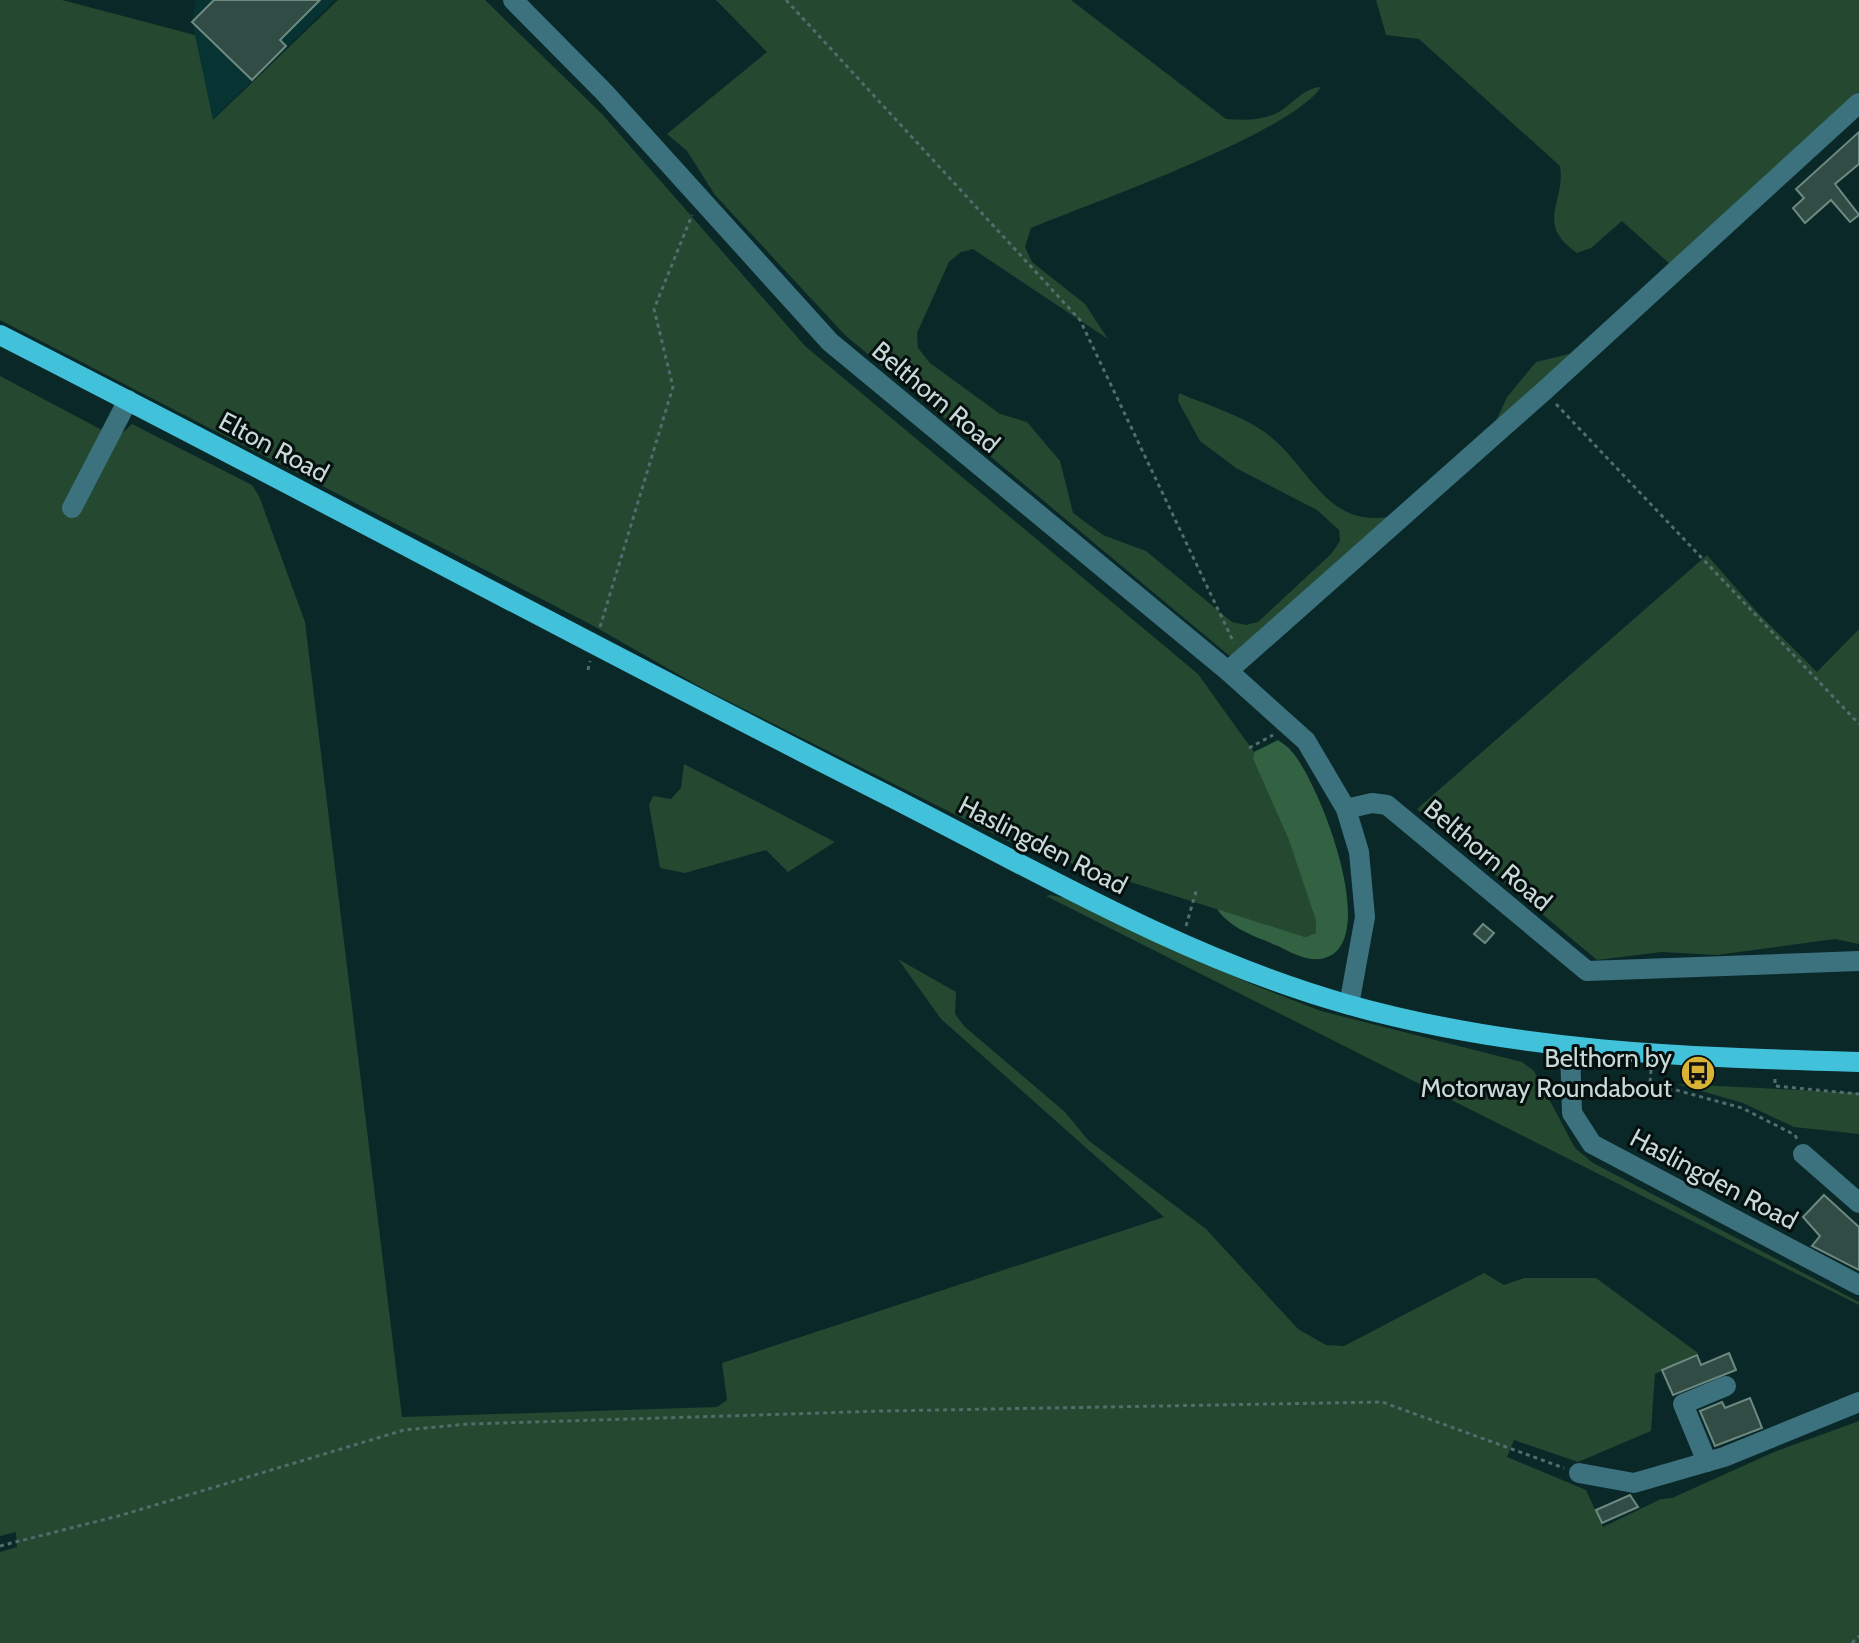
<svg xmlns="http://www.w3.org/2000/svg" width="1859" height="1643" viewBox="0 0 1859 1643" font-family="Cabin,sans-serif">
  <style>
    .built { fill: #083333 }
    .green { fill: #244830 }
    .forest { fill: #326242 }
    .building { fill: #314c44; stroke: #6d8a81; stroke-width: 2 }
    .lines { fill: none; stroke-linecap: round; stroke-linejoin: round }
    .path { stroke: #536c6c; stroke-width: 3; stroke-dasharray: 4 4; stroke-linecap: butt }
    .minor { stroke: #3b727e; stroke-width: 20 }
    .major { stroke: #42c1db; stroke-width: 20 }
    .labels { text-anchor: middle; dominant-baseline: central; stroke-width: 6; stroke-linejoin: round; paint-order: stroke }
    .street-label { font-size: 26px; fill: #c8d9d8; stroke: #040f0e }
    .poi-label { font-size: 26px; fill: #c8d9d8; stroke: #040f0e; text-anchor: end }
  </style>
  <rect width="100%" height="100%" fill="#0a2828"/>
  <polygon class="built" points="196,0 335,0 212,120 192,21"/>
  <g class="green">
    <polygon points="0,0 62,0 195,35 213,120 338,0 485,0 602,114 805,346 1198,674 1254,752 1253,759 1290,841 1316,921 1316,933 1305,937 1022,848 704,689 590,624 0,320"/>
    <path d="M716,0H1071L1226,119C1244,120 1259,121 1277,113C1292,105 1303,88 1321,87C1290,134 1091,203 1031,228L1025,247L1032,262L1085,304L1108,339L973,249L961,252L949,262L917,333L918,348L930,363L1000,414L1027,422L1060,461L1073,513L1103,535L1146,551L1232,622L1246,625L1258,622L1331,554L1340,541L1339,530L1317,510L1236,468L1200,441L1178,401L1179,393C1206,405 1239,414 1263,431C1309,462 1323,527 1388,517L1232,658L845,335L715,195L687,151L667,134L767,52Z"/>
    <path d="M1376,0H1859V92L1671,265L1622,221L1591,248L1577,253C1534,223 1566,203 1560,166L1419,39L1386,35Z"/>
    <polygon points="1573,353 1496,421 1507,397 1536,362"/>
    <polygon points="0,376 117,438 132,424 252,485 259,496 305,622 402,1417 717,1407 727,1400 722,1363 1164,1217 941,1019 898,959 956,992 955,1014 965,1027 1065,1112 1088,1140 1206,1229 1298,1329 1326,1345 1344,1346 1484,1273 1504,1285 1524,1278 1596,1278 1698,1353 1655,1374 1651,1431 1578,1462 1514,1440 1507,1457 1586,1490 1603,1527 1661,1499 1672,1498 1774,1452 1859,1421 1859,1643 0,1643 0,1552 17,1547 16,1532 0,1536"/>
    <polygon points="1707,555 1758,613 1817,672 1859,629 1859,944 1835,939 1717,955 1661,952 1597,960 1417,809"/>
    <polygon points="684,764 835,842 788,872 766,850 685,873 660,868 649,805 653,796 671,799 681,788"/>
    <polygon points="1050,895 1066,898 1249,983 1321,1011 1522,1062 1534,1071 1575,1148 1593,1163 1859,1302 1859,1305 1046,896"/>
    <polygon points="1677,1084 1859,1093 1859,1134 1794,1127 1743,1103"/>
  </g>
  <path class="forest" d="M1278,740C1283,744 1289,747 1292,752C1318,780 1382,941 1325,958C1309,963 1292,953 1278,946C1255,936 1232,930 1217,909L1305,937L1316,933V921L1289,840L1253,759L1254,752Z"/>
  <g class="building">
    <polygon points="214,0 320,0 280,40 286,46 252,80 192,22"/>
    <polygon points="1859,132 1859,164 1835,184 1859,215 1850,222 1831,200 1805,223 1793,208 1804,198 1796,189"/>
    <polygon points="1483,924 1494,933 1485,943 1474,934"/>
    <polygon points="1824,1195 1859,1227 1859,1270 1812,1246 1820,1236 1803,1217"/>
    <polygon points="1729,1353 1736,1370 1673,1395 1662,1370 1697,1355 1701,1365"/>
    <polygon points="1750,1398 1762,1428 1715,1446 1700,1411 1722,1402 1725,1408"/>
    <polygon points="1630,1495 1638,1507 1602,1523 1596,1510"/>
  </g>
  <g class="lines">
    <g class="path">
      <polyline points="786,0 1080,320 1234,643"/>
      <polyline points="1556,404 1859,724"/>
      <polyline points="600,627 673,387 654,309 692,215"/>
      <polyline points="588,670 590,661"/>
      <polyline points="1249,748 1273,735"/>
      <polyline points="1186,926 1197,888"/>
      <polyline points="1651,1070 1650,1083 1742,1108 1795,1135 1797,1139"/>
      <polyline points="1775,1079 1775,1086 1859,1094"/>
      <polyline points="0,1546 122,1515 404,1430 468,1424 883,1411 1382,1402 1564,1468"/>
      <polyline points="1852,1643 1859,1636"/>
    </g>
    <g class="minor">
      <polyline points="513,0 604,92 830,342 1228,671 1306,741 1346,809 1359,852 1365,917 1349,1005"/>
      <polyline points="72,508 128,400"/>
      <polyline points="1228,671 1544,391 1859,103"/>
      <polyline points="1346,809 1372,803 1387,805 1587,971 1859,961"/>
      <polyline points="1570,1049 1572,1113 1592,1144 1859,1285"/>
      <polyline points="1803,1154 1859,1203"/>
      <polyline points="1707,1462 1683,1404 1726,1386"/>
      <polyline points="1579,1473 1634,1483 1724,1457 1859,1402"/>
    </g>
    <path class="major" d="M0,335C293,484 582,641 875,789C1028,866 1180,957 1346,1004C1516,1052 1683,1057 1859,1062"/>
  </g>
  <defs>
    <g id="bus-disc" transform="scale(1.8)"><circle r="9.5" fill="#d9b334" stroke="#040f0e"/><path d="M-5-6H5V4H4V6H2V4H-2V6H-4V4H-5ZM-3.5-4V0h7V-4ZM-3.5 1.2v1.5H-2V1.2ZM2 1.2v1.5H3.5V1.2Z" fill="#111"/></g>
  </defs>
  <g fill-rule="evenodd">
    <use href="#bus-disc" x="1698" y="1073"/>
  </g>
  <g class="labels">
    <g class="street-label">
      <text transform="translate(936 397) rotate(40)">Belthorn Road</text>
      <text transform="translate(274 447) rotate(28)">Elton Road</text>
      <text transform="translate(1043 845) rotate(27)">Haslingden Road</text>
      <text transform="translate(1488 855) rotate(40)">Belthorn Road</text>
      <text transform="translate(1714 1179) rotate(28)">Haslingden Road</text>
    </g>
    <g class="poi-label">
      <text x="1672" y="1058">Belthorn by<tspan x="1672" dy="30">Motorway Roundabout</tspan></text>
    </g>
  </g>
</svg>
